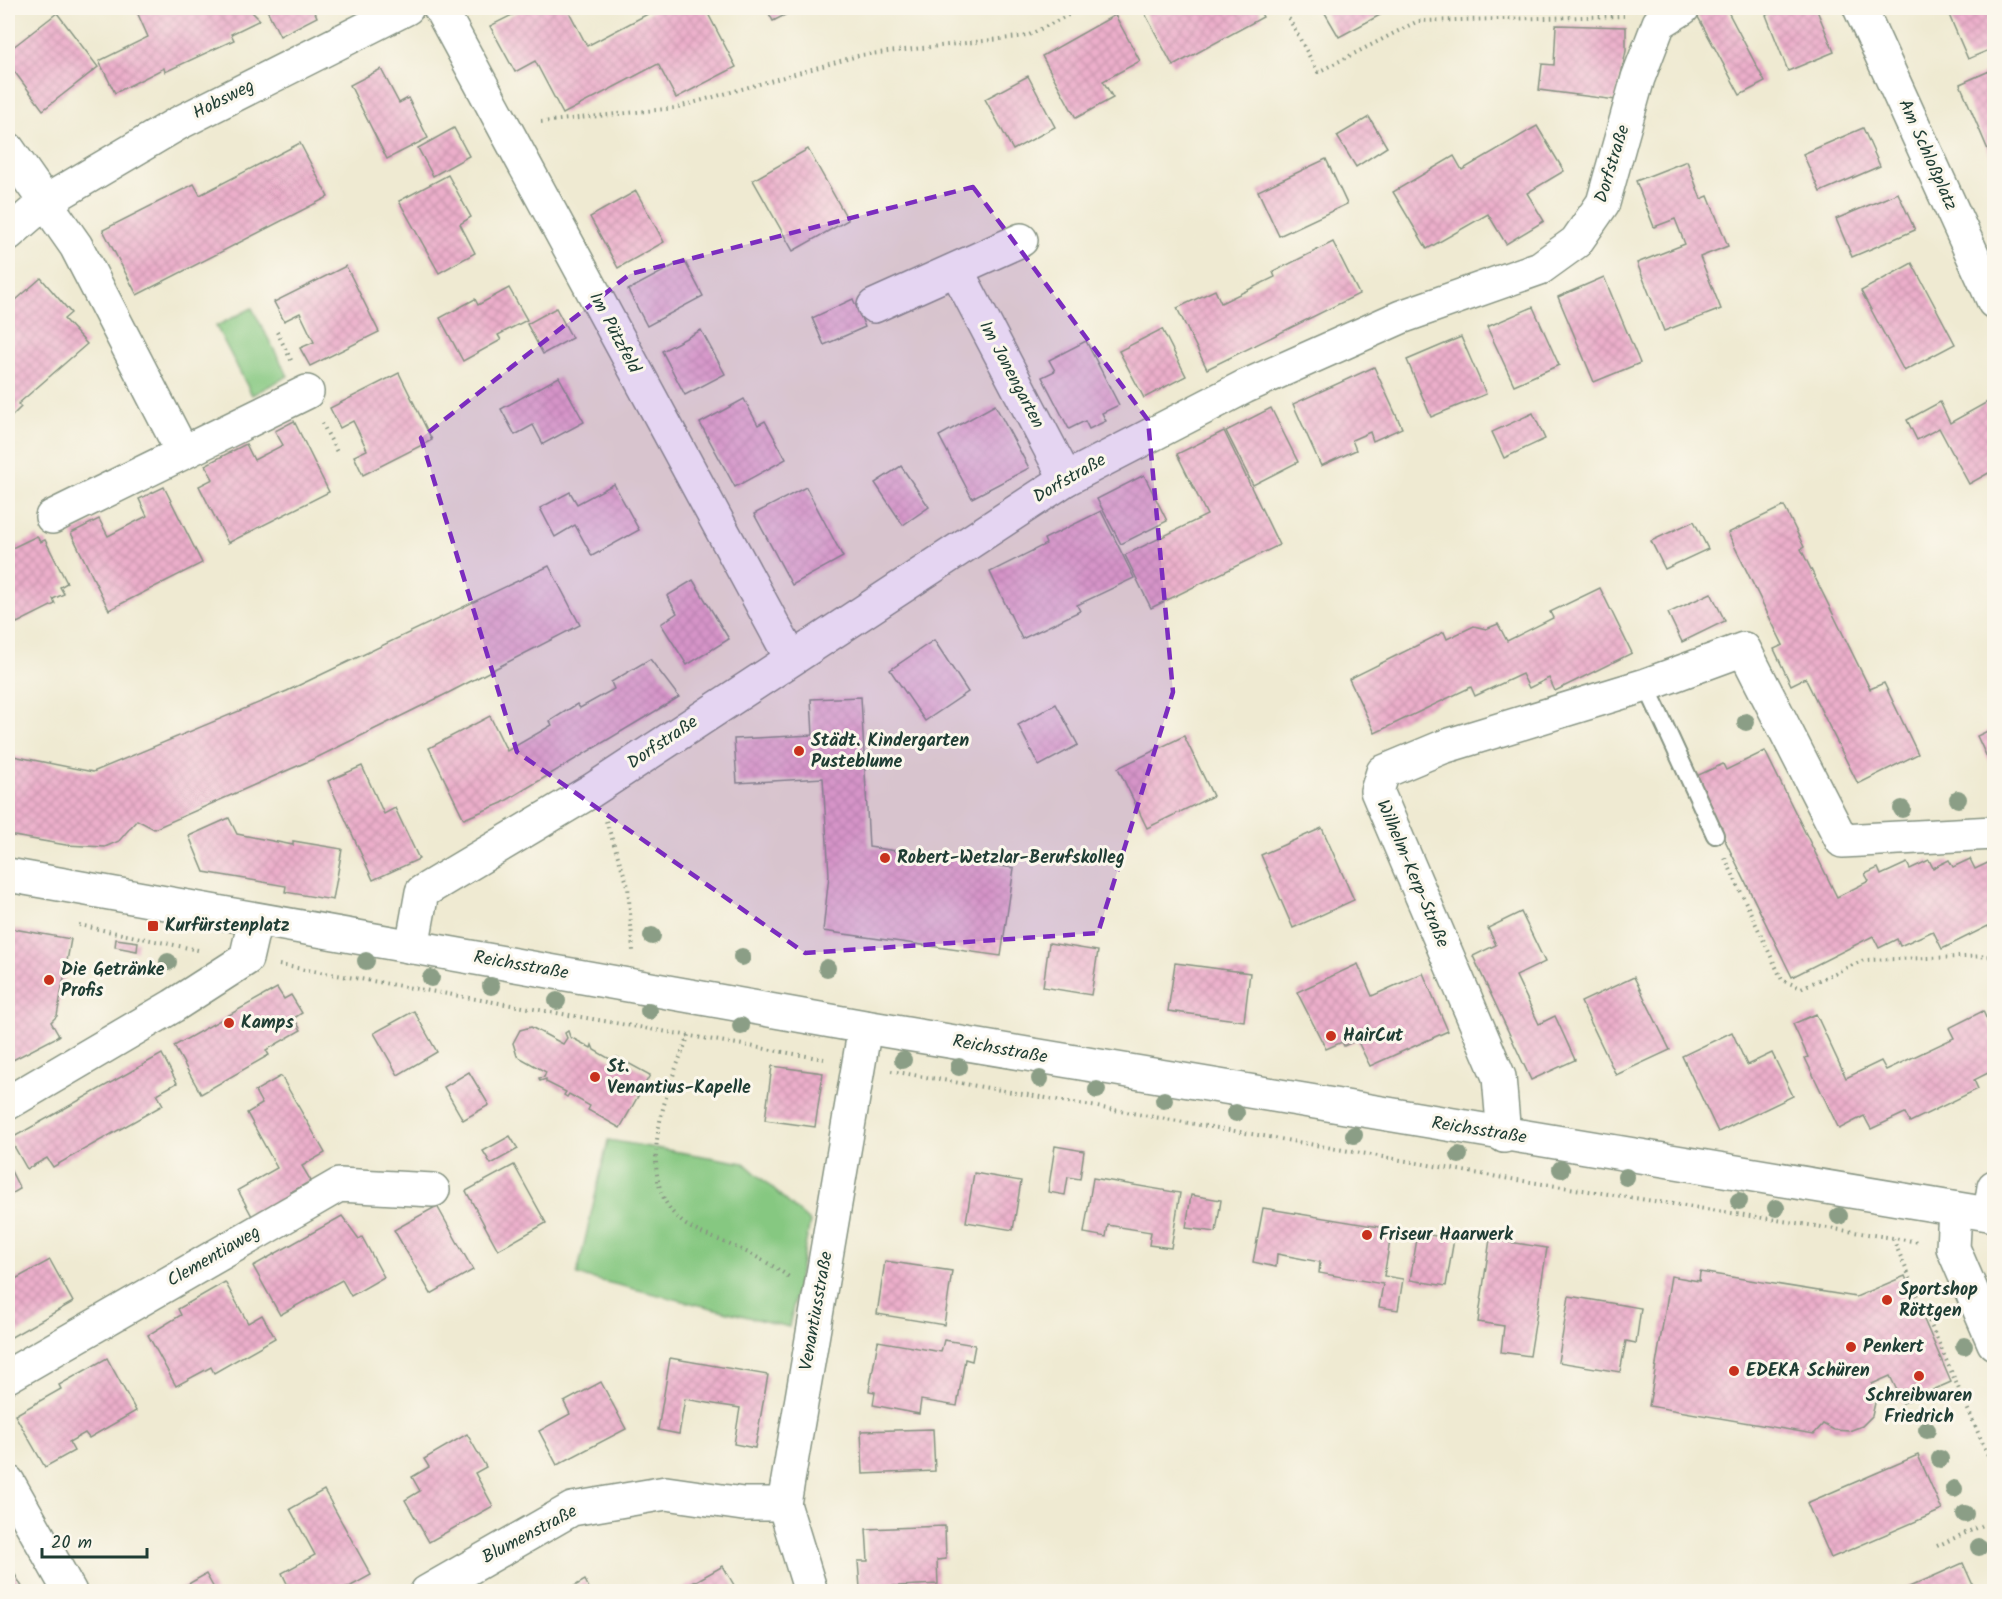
<svg xmlns="http://www.w3.org/2000/svg" width="2002" height="1599" viewBox="0 0 2002 1599" font-family="Kalam,sans-serif">
  <style>
    .green { fill: #86c881; stroke: #52825a; stroke-width: 1.5 }
    .building { fill: url(#building-cross-hatch) }
    .lines { fill: none; stroke-linecap: round; stroke-linejoin: round }
    .lane-casing { stroke: #879483; stroke-width: 20 }
    .street-casing { stroke: #879483; stroke-width: 36 }
    .secondary-casing { stroke: #879483; stroke-width: 36 }
    .path { stroke: #879483; stroke-width: 4; stroke-dasharray: 1.5 4.5; stroke-linecap: butt }
    .lane { stroke: #fff; stroke-width: 16 }
    .street { stroke: #fff; stroke-width: 33 }
    .secondary { stroke: #fff; stroke-width: 33 }
    .tree { fill: #8b9e86 }
    .marked { fill: #7b2cbf; fill-opacity: 0.2; stroke: #7b2cbf; stroke-width: 4.5; stroke-dasharray: 12 8; stroke-linejoin: round }
    .poi-dot { fill: #c8321e; stroke: #fbf7ec; stroke-width: 2 }
    .labels { text-anchor: middle; dominant-baseline: central; stroke-width: 6; stroke-linejoin: round; paint-order: stroke }
    .street-label { font-size: 18px; fill: #1f3d34; stroke: #fbf7ec }
    .poi-label { font-size: 18px; font-weight: bold; fill: #1f3d34; stroke: #fbf7ec; text-anchor: start }
  </style>
  <defs>
    <pattern id="building-cross-hatch" width="8" height="8" patternUnits="userSpaceOnUse" patternTransform="scale(1.5)"><rect width="8" height="8" fill="#ecafcb"/><path d="M0 0l8 8M0 8l8-8" fill="none" stroke="#ca97af"/></pattern>
  </defs>
  <rect width="100%" height="100%" fill="#fbf7ec"/>
  <filter id="ink" filterUnits="userSpaceOnUse"><feTurbulence type="fractalNoise" baseFrequency=".0167" numOctaves="2"/><feDisplacementMap in="SourceGraphic" scale="12" xChannelSelector="R" yChannelSelector="G"/><feConvolveMatrix kernelMatrix="1 2 1 2 8 2 1 2 1" color-interpolation-filters="sRGB"/></filter>
  <filter id="wash" filterUnits="userSpaceOnUse"><feTurbulence type="fractalNoise" baseFrequency=".008" numOctaves="4" result="noise"/><feDisplacementMap in="SourceGraphic" scale="24" xChannelSelector="R" yChannelSelector="G"/><feGaussianBlur stdDeviation="1.35" result="paint"/><feColorMatrix in="noise" values="0 0 0 0 0 0 0 0 0 0 0 0 0 0 0 0 0 1.4 0 .05"/><feComposite in="paint" operator="in"/></filter>
  <g filter="url(#wash)">
    <rect width="100%" height="100%" fill="#efead2"/>
    <g class="green">
      <polygon points="252,308 288,376 252,395 216,326"/>
      <polygon points="608,1140 744,1163 810,1222 789,1327 577,1275"/>
    </g>
    <g id="blocks">
      <g class="building">
        <polygon points="146,8 248,8 260,20 231,34 234,40 165,72 164,68 115,93 99,61 148,37 137,12"/>
        <polygon points="266,8 313,8 317,17 280,36"/>
        <polygon points="526,8 567,8 587,46 659,8 705,8 736,67 676,98 658,64 563,114 535,61 515,72 490,26"/>
        <polygon points="766,8 799,8 773,21"/>
        <polygon points="1142,8 1258,8 1263,17 1173,66"/>
        <polygon points="1322,8 1393,8 1339,37"/>
        <polygon points="1711,8 1726,8 1765,82 1740,95 1697,15"/>
        <polygon points="1783,8 1799,10 1816,8 1834,52 1788,71 1766,15"/>
        <polygon points="1946,8 1994,8 1994,48 1968,59"/>
        <polygon points="57,13 98,67 43,110 8,63 8,51"/>
        <polygon points="1115,15 1140,61 1103,81 1113,98 1076,118 1042,56"/>
        <polygon points="1556,25 1626,27 1626,51 1616,100 1539,90 1542,64 1554,65"/>
        <polygon points="381,69 399,103 408,98 428,138 387,159 350,85"/>
        <polygon points="1994,69 1994,155 1991,157 1960,84"/>
        <polygon points="1028,76 1055,127 1013,150 985,99"/>
        <polygon points="1369,117 1387,147 1356,167 1337,136"/>
        <polygon points="1537,126 1564,171 1527,193 1544,221 1506,244 1488,214 1427,249 1393,192 1454,156 1462,170"/>
        <polygon points="454,128 469,156 433,176 418,148"/>
        <polygon points="1863,128 1880,166 1820,192 1803,154"/>
        <polygon points="300,143 328,197 137,295 103,230 194,184 200,195"/>
        <polygon points="808,149 848,220 793,251 753,180"/>
        <polygon points="1326,159 1347,204 1279,236 1258,191"/>
        <polygon points="1687,161 1701,199 1708,196 1728,246 1700,257 1721,309 1664,331 1637,263 1685,244 1675,219 1654,227 1636,181"/>
        <polygon points="448,175 471,217 460,224 475,253 439,273 399,201"/>
        <polygon points="636,191 664,242 618,268 590,217"/>
        <polygon points="1898,193 1915,230 1852,257 1836,219"/>
        <polygon points="1333,242 1359,294 1207,369 1177,308 1215,290 1221,303 1275,277 1273,272"/>
        <polygon points="684,260 703,296 647,326 628,290"/>
        <polygon points="1912,263 1955,344 1904,371 1861,291"/>
        <polygon points="346,266 379,332 310,366 300,348 314,342 300,313 284,321 274,302"/>
        <polygon points="1604,277 1640,363 1594,382 1558,297"/>
        <polygon points="41,278 71,313 64,319 87,344 18,404 21,407 8,420 8,307"/>
        <polygon points="509,288 527,320 498,335 501,340 463,361 440,318 475,299 478,305"/>
        <polygon points="853,299 865,327 824,345 812,318"/>
        <polygon points="1533,307 1559,365 1514,385 1487,327"/>
        <polygon points="556,308 572,338 543,354 527,324"/>
        <polygon points="1162,329 1186,376 1144,398 1119,351"/>
        <polygon points="701,330 725,374 685,395 662,351"/>
        <polygon points="1461,337 1486,394 1431,417 1407,360"/>
        <polygon points="1086,341 1119,405 1102,413 1106,421 1089,429 1085,421 1069,429 1042,377 1055,371 1049,360"/>
        <polygon points="1374,367 1402,428 1373,441 1370,432 1352,440 1356,450 1321,466 1293,404"/>
        <polygon points="399,373 432,440 363,475 354,456 367,450 360,435 353,421 340,428 330,408"/>
        <polygon points="559,377 584,422 543,444 533,425 515,435 501,409"/>
        <polygon points="744,399 758,425 765,421 786,459 735,487 700,423"/>
        <polygon points="1991,400 1994,407 1994,470 1969,484 1939,428 1917,440 1907,420 1940,402 1950,423"/>
        <polygon points="995,405 1029,468 972,498 939,436"/>
        <polygon points="1271,408 1298,462 1253,485 1226,431"/>
        <polygon points="1533,413 1545,439 1504,458 1492,432"/>
        <polygon points="294,421 329,492 228,543 199,486 213,479 205,465 246,444 254,460 283,445 275,431"/>
        <polygon points="1224,431 1279,545 1151,608 1125,555 1207,515 1177,454"/>
        <polygon points="901,466 929,507 903,525 875,483"/>
        <polygon points="1144,475 1167,521 1121,544 1097,499"/>
        <polygon points="614,484 639,530 592,556 575,525 555,537 540,508 570,492 577,504"/>
        <polygon points="164,487 202,563 109,610 71,533 99,519 108,536 147,516 139,499"/>
        <polygon points="806,487 843,557 792,585 754,514"/>
        <polygon points="1784,506 1804,547 1801,549 1870,689 1884,683 1918,754 1858,784 1805,678 1791,685 1774,649 1783,645 1728,533"/>
        <polygon points="1101,511 1134,578 1077,605 1080,611 1022,639 990,572 1046,544 1044,539"/>
        <polygon points="1694,521 1708,549 1665,569 1651,541"/>
        <polygon points="37,536 40,542 45,540 67,583 60,587 64,594 53,599 55,604 17,623 14,617 8,620 8,550"/>
        <polygon points="549,566 580,625 448,693 318,757 154,829 137,820 119,841 105,847 66,845 8,835 8,755 93,772 287,691"/>
        <polygon points="693,580 729,639 687,665 661,624 677,613 667,596"/>
        <polygon points="1600,588 1632,653 1555,691 1549,678 1529,688 1522,674 1475,696 1471,687 1375,733 1349,679 1444,632 1447,639 1474,626 1486,629 1498,624 1507,641 1553,618 1550,612"/>
        <polygon points="1711,593 1725,621 1682,642 1668,613"/>
        <polygon points="934,640 968,692 925,721 890,670"/>
        <polygon points="650,659 679,697 502,803 464,819 429,748 490,716 507,751 552,725 550,721 577,704 580,708 614,689 611,682"/>
        <polygon points="861,697 869,847 1014,868 1001,956 823,931 829,875 823,778 737,783 734,739 813,735 811,699"/>
        <polygon points="1056,704 1078,745 1039,766 1018,725"/>
        <polygon points="1994,728 1994,772 1977,736"/>
        <polygon points="1184,736 1213,796 1147,828 1118,768"/>
        <polygon points="1765,751 1837,897 1869,881 1865,874 1878,868 1881,875 1907,863 1910,869 1929,860 1933,868 1949,860 1953,867 1970,859 1975,869 1994,860 1994,938 1988,926 1942,949 1933,931 1900,946 1897,939 1879,948 1873,936 1792,977 1694,777 1723,764 1726,770"/>
        <polygon points="362,766 384,814 395,808 419,859 373,880 328,781"/>
        <polygon points="229,818 237,834 293,845 293,841 342,849 333,900 285,892 286,886 204,872 189,836"/>
        <polygon points="1322,828 1354,900 1293,928 1261,855"/>
        <polygon points="1521,912 1545,962 1516,976 1539,1024 1555,1016 1575,1060 1531,1080 1473,956 1496,945 1488,928"/>
        <polygon points="8,928 71,939 57,1016 51,1022 59,1036 9,1062"/>
        <polygon points="116,939 138,942 137,951 115,947"/>
        <polygon points="1049,943 1098,951 1091,995 1043,987"/>
        <polygon points="1175,963 1250,973 1244,1021 1168,1011"/>
        <polygon points="1358,964 1372,996 1423,973 1448,1031 1370,1066 1357,1040 1344,1046 1342,1042 1326,1049 1297,992"/>
        <polygon points="1634,977 1670,1050 1616,1075 1581,1002"/>
        <polygon points="277,988 284,999 291,995 302,1013 294,1018 301,1030 266,1050 269,1055 201,1094 174,1046"/>
        <polygon points="414,1011 437,1052 398,1075 374,1033"/>
        <polygon points="1983,1011 1994,1035 1994,1070 1974,1080 1978,1089 1910,1122 1905,1113 1871,1129 1864,1116 1839,1129 1805,1058 1808,1057 1793,1024 1816,1014 1846,1078 1881,1061 1886,1070 1954,1038 1949,1028"/>
        <polygon points="531,1027 563,1044 567,1038 565,1033 568,1031 570,1037 591,1048 592,1045 594,1050 615,1062 617,1057 650,1075 620,1128 588,1110 590,1106 569,1094 567,1097 564,1095 566,1092 546,1082 546,1079 540,1081 539,1078 544,1077 546,1072 517,1056 513,1043 520,1030"/>
        <polygon points="1732,1032 1747,1065 1772,1053 1793,1096 1718,1132 1682,1056"/>
        <polygon points="162,1054 177,1083 157,1094 163,1105 53,1167 47,1158 27,1169 10,1139"/>
        <polygon points="772,1066 823,1073 815,1127 765,1120"/>
        <polygon points="469,1072 489,1105 463,1120 444,1087"/>
        <polygon points="281,1076 325,1153 302,1166 311,1181 291,1192 294,1195 253,1218 238,1190 277,1168 247,1113 262,1104 255,1091"/>
        <polygon points="510,1136 518,1149 491,1164 483,1151"/>
        <polygon points="1055,1146 1084,1151 1080,1179 1068,1177 1065,1195 1048,1192"/>
        <polygon points="8,1165 20,1189 8,1196"/>
        <polygon points="514,1165 546,1223 498,1250 466,1191"/>
        <polygon points="974,1173 1021,1181 1013,1230 966,1222"/>
        <polygon points="1093,1178 1180,1193 1171,1248 1149,1245 1151,1232 1108,1225 1106,1237 1084,1233"/>
        <polygon points="1191,1195 1221,1200 1216,1232 1186,1228"/>
        <polygon points="437,1206 473,1270 431,1294 394,1230"/>
        <polygon points="1263,1208 1392,1229 1384,1276 1403,1279 1398,1310 1379,1307 1383,1284 1319,1273 1320,1262 1277,1254 1276,1267 1253,1262"/>
        <polygon points="342,1216 359,1239 362,1237 384,1277 351,1296 342,1280 280,1315 253,1266"/>
        <polygon points="1418,1233 1454,1239 1446,1286 1410,1280"/>
        <polygon points="1490,1239 1547,1248 1530,1356 1501,1352 1504,1326 1478,1322"/>
        <polygon points="50,1260 73,1302 8,1339 8,1283"/>
        <polygon points="885,1261 952,1271 944,1325 877,1314"/>
        <polygon points="1700,1272 1856,1297 1905,1276 1951,1382 1903,1403 1890,1376 1872,1384 1875,1403 1872,1416 1862,1426 1849,1431 1834,1430 1823,1424 1814,1434 1649,1406 1671,1276 1699,1281"/>
        <polygon points="225,1282 248,1323 262,1315 275,1338 214,1373 211,1367 176,1386 148,1335 181,1315 178,1309"/>
        <polygon points="1569,1296 1641,1308 1636,1343 1626,1341 1620,1372 1558,1362"/>
        <polygon points="944,1340 975,1345 972,1361 965,1359 957,1406 921,1400 919,1414 873,1405 875,1392 869,1391 878,1341 941,1352"/>
        <polygon points="107,1358 136,1411 89,1438 85,1433 69,1442 74,1451 45,1467 15,1415 61,1389 59,1385"/>
        <polygon points="670,1358 768,1375 755,1448 734,1444 740,1408 714,1404 685,1399 679,1434 658,1430"/>
        <polygon points="601,1382 626,1429 557,1465 539,1431 570,1414 564,1402"/>
        <polygon points="933,1429 935,1471 863,1474 861,1431"/>
        <polygon points="467,1434 486,1467 475,1473 493,1506 429,1542 405,1500 420,1491 412,1477 429,1467 424,1459"/>
        <polygon points="1918,1455 1942,1510 1831,1558 1807,1503"/>
        <polygon points="324,1490 371,1575 340,1592 291,1592 282,1573 315,1555 290,1509"/>
        <polygon points="945,1526 946,1559 937,1560 938,1584 860,1588 858,1561 868,1561 866,1529"/>
        <polygon points="1963,1563 1976,1592 1898,1592"/>
        <polygon points="723,1566 738,1592 677,1592 689,1585"/>
        <polygon points="14,1573 25,1592 8,1592 8,1576"/>
        <polygon points="206,1574 216,1592 174,1592"/>
        <polygon points="585,1580 591,1592 564,1592"/>
      </g>
    </g>
  </g>
  <g filter="url(#ink)">
    <use href="#blocks" fill-opacity="0" stroke="#879483" stroke-width="1.5"/>
    <g class="lines">
      <g class="lane-casing">
        <polyline id="lane" points="1646,685 1715,835"/>
      </g>
      <g class="street-casing">
        <g id="street">
          <polyline points="440,8 791,658"/>
          <polyline points="1860,8 1994,302"/>
          <polyline points="8,149 76,246 182,451"/>
          <polyline points="8,234 45,202 177,124 407,8"/>
          <polyline points="957,271 1066,479"/>
          <polyline points="874,306 1021,240"/>
          <polyline points="52,517 307,392"/>
          <polyline points="412,947 422,892 591,791 1066,479 1244,387 1401,317 1540,268 1576,242 1603,203 1638,78 1659,23 1683,8"/>
          <polyline points="8,1103 173,1006 246,959 255,920"/>
          <polyline points="1504,1136 1499,1077 1377,791 1383,772 1443,747 1646,685 1744,649 1842,841 1994,833"/>
          <polyline points="1955,1209 1953,1248 1994,1343"/>
          <polyline points="1990,1214 1994,1187"/>
          <polyline points="8,1376 339,1185 433,1190"/>
          <polyline points="8,1482 70,1592"/>
          <polyline points="427,1592 572,1509 666,1493 743,1504 784,1504"/>
          <polyline points="811,1592 784,1504 865,1027"/>
        </g>
      </g>
      <g class="secondary-casing">
        <polyline id="secondary" points="8,875 865,1027 1994,1215"/>
      </g>
      <g class="path">
        <polyline points="1283,8 1318,72 1418,21 1624,16"/>
        <polyline points="541,122 675,108 861,55 1027,36 1082,8"/>
        <polyline points="277,332 292,362"/>
        <polyline points="322,423 338,454"/>
        <polyline points="606,821 628,886 633,951"/>
        <polyline points="1725,858 1782,980 1801,988 1864,960 1994,956"/>
        <polyline points="79,925 198,950"/>
        <polyline points="279,965 824,1059"/>
        <path d="M689,1035C668,1086 628,1183 686,1225C699,1233 714,1238 728,1244C750,1253 770,1263 789,1277"/>
        <polyline points="891,1071 1498,1177 1919,1242"/>
        <polyline points="1893,1239 1994,1469"/>
        <polyline points="1937,1546 1994,1520"/>
      </g>
      <use href="#lane" class="lane"/>
      <use href="#street" class="street"/>
      <use href="#secondary" class="secondary"/>
    </g>
    <g class="tree">
      <circle cx="1746" cy="722" r="9"/>
      <circle cx="1958" cy="799" r="9"/>
      <circle cx="1902" cy="809" r="9"/>
      <circle cx="652" cy="936" r="9"/>
      <circle cx="742" cy="957" r="9"/>
      <circle cx="366" cy="961" r="9"/>
      <circle cx="168" cy="962" r="9"/>
      <circle cx="827" cy="968" r="9"/>
      <circle cx="431" cy="978" r="9"/>
      <circle cx="491" cy="986" r="9"/>
      <circle cx="557" cy="1001" r="9"/>
      <circle cx="649" cy="1011" r="9"/>
      <circle cx="741" cy="1026" r="9"/>
      <circle cx="903" cy="1060" r="9"/>
      <circle cx="959" cy="1067" r="9"/>
      <circle cx="1040" cy="1079" r="9"/>
      <circle cx="1097" cy="1090" r="9"/>
      <circle cx="1164" cy="1100" r="9"/>
      <circle cx="1236" cy="1113" r="9"/>
      <circle cx="1354" cy="1135" r="9"/>
      <circle cx="1459" cy="1155" r="9"/>
      <circle cx="1561" cy="1169" r="9"/>
      <circle cx="1626" cy="1177" r="9"/>
      <circle cx="1739" cy="1201" r="9"/>
      <circle cx="1776" cy="1208" r="9"/>
      <circle cx="1839" cy="1216" r="9"/>
      <circle cx="1964" cy="1346" r="9"/>
      <circle cx="1927" cy="1430" r="9"/>
      <circle cx="1940" cy="1459" r="9"/>
      <circle cx="1954" cy="1489" r="9"/>
      <circle cx="1965" cy="1514" r="9"/>
      <circle cx="1979" cy="1547" r="9"/>
    </g>
  </g>
  <path class="marked" d="M973,187L1148,420L1173,692L1098,933L805,953L517,752L421,438L630,274Z"/>
  <g class="poi-dot">
    <circle cx="799" cy="751" r="6"/>
    <circle cx="885" cy="858" r="6"/>
    <rect x="147" y="920" width="12" height="12" rx="3"/>
    <circle cx="49" cy="980" r="6"/>
    <circle cx="229" cy="1023" r="6"/>
    <circle cx="1331" cy="1036" r="6"/>
    <circle cx="595" cy="1077" r="6"/>
    <circle cx="1367" cy="1235" r="6"/>
    <circle cx="1887" cy="1300" r="6"/>
    <circle cx="1851" cy="1347" r="6"/>
    <circle cx="1734" cy="1371" r="6"/>
    <circle cx="1919" cy="1376" r="6"/>
  </g>
  <g class="labels">
    <g class="street-label">
      <text transform="translate(224 100) rotate(-27)">Hobsweg</text>
      <text transform="translate(1927 155) rotate(66)">Am Schloßplatz</text>
      <text transform="translate(1613 164) rotate(-73)">Dorfstraße</text>
      <text transform="translate(614 333) rotate(62)">Im Pützfeld</text>
      <text transform="translate(1011 375) rotate(62)">Im Jonengarten</text>
      <text transform="translate(1070 479) rotate(-30)">Dorfstraße</text>
      <text transform="translate(663 743) rotate(-34)">Dorfstraße</text>
      <text transform="translate(1412 874) rotate(67)">Wilhelm-Kerp-Straße</text>
      <text transform="translate(521 966) rotate(10)">Reichsstraße</text>
      <text transform="translate(1000 1050) rotate(10)">Reichsstraße</text>
      <text transform="translate(1479 1131) rotate(9)">Reichsstraße</text>
      <text transform="translate(214 1257) rotate(-30)">Clementiaweg</text>
      <text transform="translate(817 1311) rotate(-80)">Venantiusstraße</text>
      <text transform="translate(530 1535) rotate(-28)">Blumenstraße</text>
    </g>
    <g class="poi-label">
      <text x="811" y="741">Städt. Kindergarten<tspan x="811" dy="21">Pusteblume</tspan></text>
      <text x="897" y="858">Robert-Wetzlar-Berufskolleg</text>
      <text x="165" y="926">Kurfürstenplatz</text>
      <text x="61" y="970">Die Getränke<tspan x="61" dy="21">Profis</tspan></text>
      <text x="241" y="1023">Kamps</text>
      <text x="1343" y="1036">HairCut</text>
      <text x="607" y="1067">St.<tspan x="607" dy="21">Venantius-Kapelle</tspan></text>
      <text x="1379" y="1235">Friseur Haarwerk</text>
      <text x="1899" y="1290">Sportshop<tspan x="1899" dy="21">Röttgen</tspan></text>
      <text x="1863" y="1347">Penkert</text>
      <text x="1746" y="1371">EDEKA Schüren</text>
      <text x="1919" y="1396" text-anchor="middle">Schreibwaren<tspan x="1919" dy="21">Friedrich</tspan></text>
    </g>
  </g>
  <rect width="2002" height="1599" fill="none" stroke="#fbf7ec" stroke-width="30"/>
  <path d="M42 1548v9h105v-9" fill="none" stroke="#1f3d34" stroke-width="3"/>
  <text x="51" y="1548" font-size="18" fill="#1f3d34" stroke="#fbf7ec" stroke-width="4.5" paint-order="stroke">20 m</text>
</svg>
